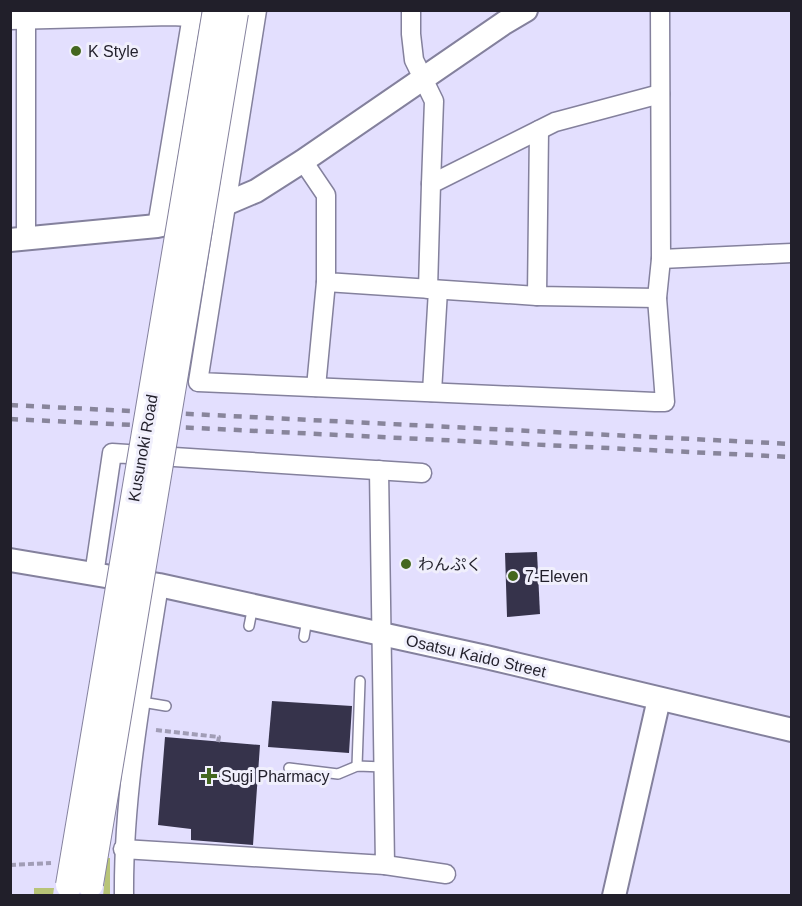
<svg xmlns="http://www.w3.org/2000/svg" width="802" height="906" viewBox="0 0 802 906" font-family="Helvetica,'Noto Sans JP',sans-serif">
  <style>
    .green { fill: #b8c478 }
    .building { fill: #36334b }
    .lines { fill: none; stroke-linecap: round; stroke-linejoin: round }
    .service-casing { stroke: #84819d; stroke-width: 12 }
    .minor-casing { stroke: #84819d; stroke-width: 21 }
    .tertiary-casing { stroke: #84819d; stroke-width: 26 }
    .path { stroke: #a19db6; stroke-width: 4; stroke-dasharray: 6 3; stroke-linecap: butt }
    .service { stroke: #fff; stroke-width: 9 }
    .minor { stroke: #fff; stroke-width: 18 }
    .tertiary { stroke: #fff; stroke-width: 22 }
    .rail { stroke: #88859b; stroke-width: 4.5; stroke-dasharray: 8 8; stroke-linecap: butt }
    .secondary-bridge-casing { stroke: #84819d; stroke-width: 28; stroke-linecap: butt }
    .secondary-bridge { stroke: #fff; stroke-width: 26 }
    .poi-dot { fill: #44671f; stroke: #f0effc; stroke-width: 2 }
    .labels { text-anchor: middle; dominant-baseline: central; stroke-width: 6; stroke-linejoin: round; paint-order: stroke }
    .poi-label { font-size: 16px; fill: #211f2a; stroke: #f0effc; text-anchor: start }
    .street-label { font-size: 16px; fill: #211f2a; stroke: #f0effc }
  </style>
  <rect width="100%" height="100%" fill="#e3dffe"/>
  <g class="green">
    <polygon points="107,858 110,858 110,895 103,896"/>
    <polygon points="34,888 54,888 53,895 34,895"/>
  </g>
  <g class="building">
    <polygon points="537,552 540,614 507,617 505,553"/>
    <polygon points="272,701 352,706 349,753 268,747"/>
    <polygon points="165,737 260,745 253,845 191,840 191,829 158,825"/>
  </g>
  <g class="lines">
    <g class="service-casing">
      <g id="service">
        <polyline points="249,626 253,606"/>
        <polyline points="304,637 307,619"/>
        <polyline points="142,702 166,706"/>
        <polyline points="357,766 360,681"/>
        <polyline points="289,768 338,774 357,766 384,767"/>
      </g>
    </g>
    <g class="minor-casing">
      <g id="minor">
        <polyline points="26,10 26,239"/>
        <polyline points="257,10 198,382 655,402 665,402 657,298 661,259 660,10"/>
        <polyline points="411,10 411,34 414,60 434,101 431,184"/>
        <polyline points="10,20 171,16 192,17"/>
        <polyline points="303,161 326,195 326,282 537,296 657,298"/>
        <polyline points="157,226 193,10"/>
        <polyline points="661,259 792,253"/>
        <polyline points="428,289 431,184 555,122 660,94"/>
        <polyline points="537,296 539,130"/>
        <polyline points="316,387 326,282"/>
        <polyline points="432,392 438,290"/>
        <polyline points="94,575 112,453 422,473"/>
        <polyline points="123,849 385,865 379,470"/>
        <polyline points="385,865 446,874"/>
        <path d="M124,896C123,793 143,687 159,585"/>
      </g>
    </g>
    <g class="tertiary-casing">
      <g id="tertiary">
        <polyline points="10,240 157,226 190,219 256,191 303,161 504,23 526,10"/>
        <polyline points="10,560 159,585 486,657 792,730"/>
        <polyline points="614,896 659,699"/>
      </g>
    </g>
    <g class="path">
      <polyline points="156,730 219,737 218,742"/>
      <polyline points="10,865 51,863"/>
    </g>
    <use href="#service" class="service"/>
    <use href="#minor" class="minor"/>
    <use href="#tertiary" class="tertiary"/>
    <g class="rail">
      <polyline points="10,405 792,444"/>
      <polyline points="10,419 792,457"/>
    </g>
    <g class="secondary-bridge-casing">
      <g id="secondary-bridge">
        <polyline points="90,884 235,13"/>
        <polyline points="69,885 216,10"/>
      </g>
    </g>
    <use href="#secondary-bridge" class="secondary-bridge"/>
  </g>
  <g class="poi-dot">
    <circle cx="76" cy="51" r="6"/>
    <circle cx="406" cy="564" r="6"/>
    <circle cx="513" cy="576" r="6"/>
    <path d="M206 767h6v6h6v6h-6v6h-6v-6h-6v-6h6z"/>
  </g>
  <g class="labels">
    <g class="poi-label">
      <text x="88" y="51">K Style</text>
      <text x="418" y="564">わんぷく</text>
      <text x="525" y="576">7-Eleven</text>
      <text x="221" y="776">Sugi Pharmacy</text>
    </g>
    <g class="street-label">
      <text transform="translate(143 448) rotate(-80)">Kusunoki Road</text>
      <text transform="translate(476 656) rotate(13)">Osatsu Kaido Street</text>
    </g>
  </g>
  <rect width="802" height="906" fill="none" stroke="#211f2a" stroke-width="24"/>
</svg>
